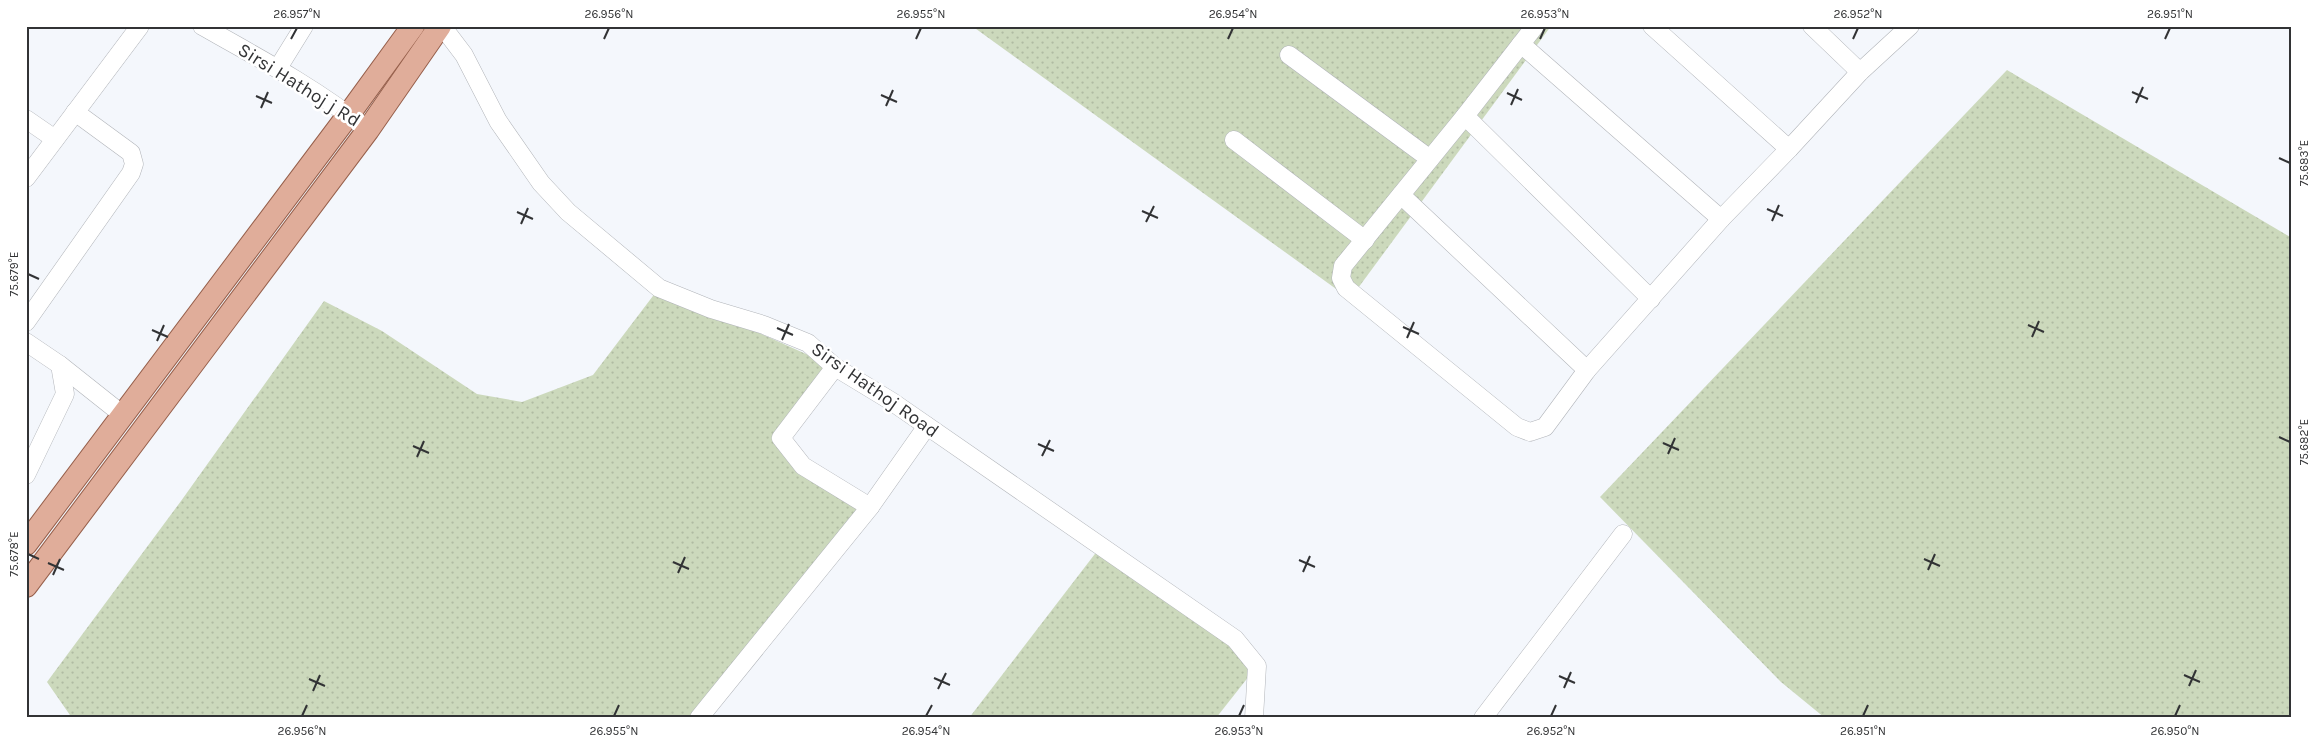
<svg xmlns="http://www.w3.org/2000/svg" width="2318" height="744" viewBox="0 0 2318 744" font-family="Karla,sans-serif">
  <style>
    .grass { fill: url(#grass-dots) }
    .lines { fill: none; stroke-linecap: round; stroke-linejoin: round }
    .minor-casing { stroke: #b1b4b9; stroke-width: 19 }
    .major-casing { stroke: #965f4b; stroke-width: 24 }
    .minor { stroke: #fff; stroke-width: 18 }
    .major { stroke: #e0ad9a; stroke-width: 22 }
    .ticks { fill: none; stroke: #323335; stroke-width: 2 }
    .labels { text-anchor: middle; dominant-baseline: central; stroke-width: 5; stroke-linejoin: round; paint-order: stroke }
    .street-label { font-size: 19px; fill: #323335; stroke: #fff }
    .neatline { fill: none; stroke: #323335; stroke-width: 2 }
    .ticks-label { font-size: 12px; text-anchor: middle; fill: #323335 }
  </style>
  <defs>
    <pattern id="grass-dots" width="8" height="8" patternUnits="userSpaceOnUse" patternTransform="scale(1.25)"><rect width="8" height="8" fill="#ccd9bc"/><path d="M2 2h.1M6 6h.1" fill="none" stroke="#b0bba2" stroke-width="1.8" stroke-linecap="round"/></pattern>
  </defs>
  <rect width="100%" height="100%" fill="#f4f7fc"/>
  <g class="grass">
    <polygon points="972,26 1551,26 1350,299"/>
    <polygon points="2007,70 2292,238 2292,718 1825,718 1781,682 1600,497"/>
    <polygon points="659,288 835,367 781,438 870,507 699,718 72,718 47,682 181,501 324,301 382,331 477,394 522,402 593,375"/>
    <polygon points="1101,546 1257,666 1216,718 969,718"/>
  </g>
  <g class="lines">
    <g class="minor-casing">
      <g id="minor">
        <path d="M202,26C259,58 317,89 368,130"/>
        <polyline points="442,26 464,55 498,121 541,183 568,212 659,288 711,309 764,325 808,343 835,367 891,401 1235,639 1257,666 1254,718"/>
        <polyline points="1535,26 1465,116 1343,266 1341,278 1346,288 1517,427 1530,432 1545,427 1587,370 1721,219 1789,149 1860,72 1910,26"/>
        <polyline points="1652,26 1789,149"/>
        <polyline points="1812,26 1860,72"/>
        <polyline points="1521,44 1721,219"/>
        <polyline points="1289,55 1430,159"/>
        <polyline points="278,68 304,26"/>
        <polyline points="1465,116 1651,299"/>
        <polyline points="26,119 55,139"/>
        <polyline points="1234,140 1365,240"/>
        <polyline points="26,178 140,26"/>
        <polyline points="1401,195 1587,370"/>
        <polyline points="26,322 131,173 134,164 131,153 75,112"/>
        <polyline points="26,342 60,365 65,394 26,475"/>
        <polyline points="60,365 123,415"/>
        <polyline points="835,367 781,438 803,466 870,507"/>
        <polyline points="699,718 870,507 927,426"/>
        <polyline points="1483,718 1623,534"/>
      </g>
    </g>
    <g class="major-casing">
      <g id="major">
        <polyline points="26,544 349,114 413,26"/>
        <polyline points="26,586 368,130 440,26"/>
      </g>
    </g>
    <use href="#minor" class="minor"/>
    <use href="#major" class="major"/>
  </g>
  <path class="ticks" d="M291,39L297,28M604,39L609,28M916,39L921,28M1228,39L1233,28M1540,39L1545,28M1853,39L1858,28M2165,39L2170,28M2132,92L2148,99M1507,93L1522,100M881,95L897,102M256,96L272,103M2136,103L2143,87M1511,105L1518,89M886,106L893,90M261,108L268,92M2279,158L2290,163M1767,209L1783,216M1142,211L1158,218M517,212L533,219M1772,221L1779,205M1146,222L1154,206M521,224L528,208M28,274L39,279M2028,325L2044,332M1403,327L1419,334M777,328L793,335M152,330L168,337M2032,337L2039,321M1407,338L1414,322M782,340L789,324M157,341L164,325M2279,437L2290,442M1663,443L1679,450M1038,444L1054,451M413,446L429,453M1668,454L1675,438M1042,456L1050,440M417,457L424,441M28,554L39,559M1924,559L1940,566M1299,560L1315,567M673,562L689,569M48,563L64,570M1928,570L1935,554M1303,572L1310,556M678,573L685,557M53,575L60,559M2184,675L2200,682M1559,676L1575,683M934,678L950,685M309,679L325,686M2189,686L2196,670M1564,688L1571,672M938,689L946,673M313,691L320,675M302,716L307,705M614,716L619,705M926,716L932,705M1239,716L1244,705M1551,716L1556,705M1863,716L1868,705M2175,716L2180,705"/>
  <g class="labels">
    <g class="street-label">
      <text transform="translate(299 85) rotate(32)">Sirsi Hathoj j Rd</text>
      <text transform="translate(875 390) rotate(35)">Sirsi Hathoj Road</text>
    </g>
  </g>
  <rect width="2318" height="744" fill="none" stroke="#ffffff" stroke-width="55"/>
  <rect x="28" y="28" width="2262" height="688" class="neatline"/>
  <g class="ticks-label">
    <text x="297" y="18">26.957°N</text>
    <text x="609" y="18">26.956°N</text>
    <text x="921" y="18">26.955°N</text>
    <text x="1233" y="18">26.954°N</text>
    <text x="1545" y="18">26.953°N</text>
    <text x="1858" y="18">26.952°N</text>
    <text x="2170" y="18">26.951°N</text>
    <text transform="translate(2304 163) rotate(-90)" y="4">75.683°E</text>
    <text transform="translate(14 274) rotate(-90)" y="4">75.679°E</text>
    <text transform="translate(2304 442) rotate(-90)" y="4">75.682°E</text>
    <text transform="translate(14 554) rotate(-90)" y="4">75.678°E</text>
    <text x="302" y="735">26.956°N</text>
    <text x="614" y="735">26.955°N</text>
    <text x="926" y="735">26.954°N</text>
    <text x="1239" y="735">26.953°N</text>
    <text x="1551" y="735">26.952°N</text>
    <text x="1863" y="735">26.951°N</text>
    <text x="2175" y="735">26.950°N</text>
  </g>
</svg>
